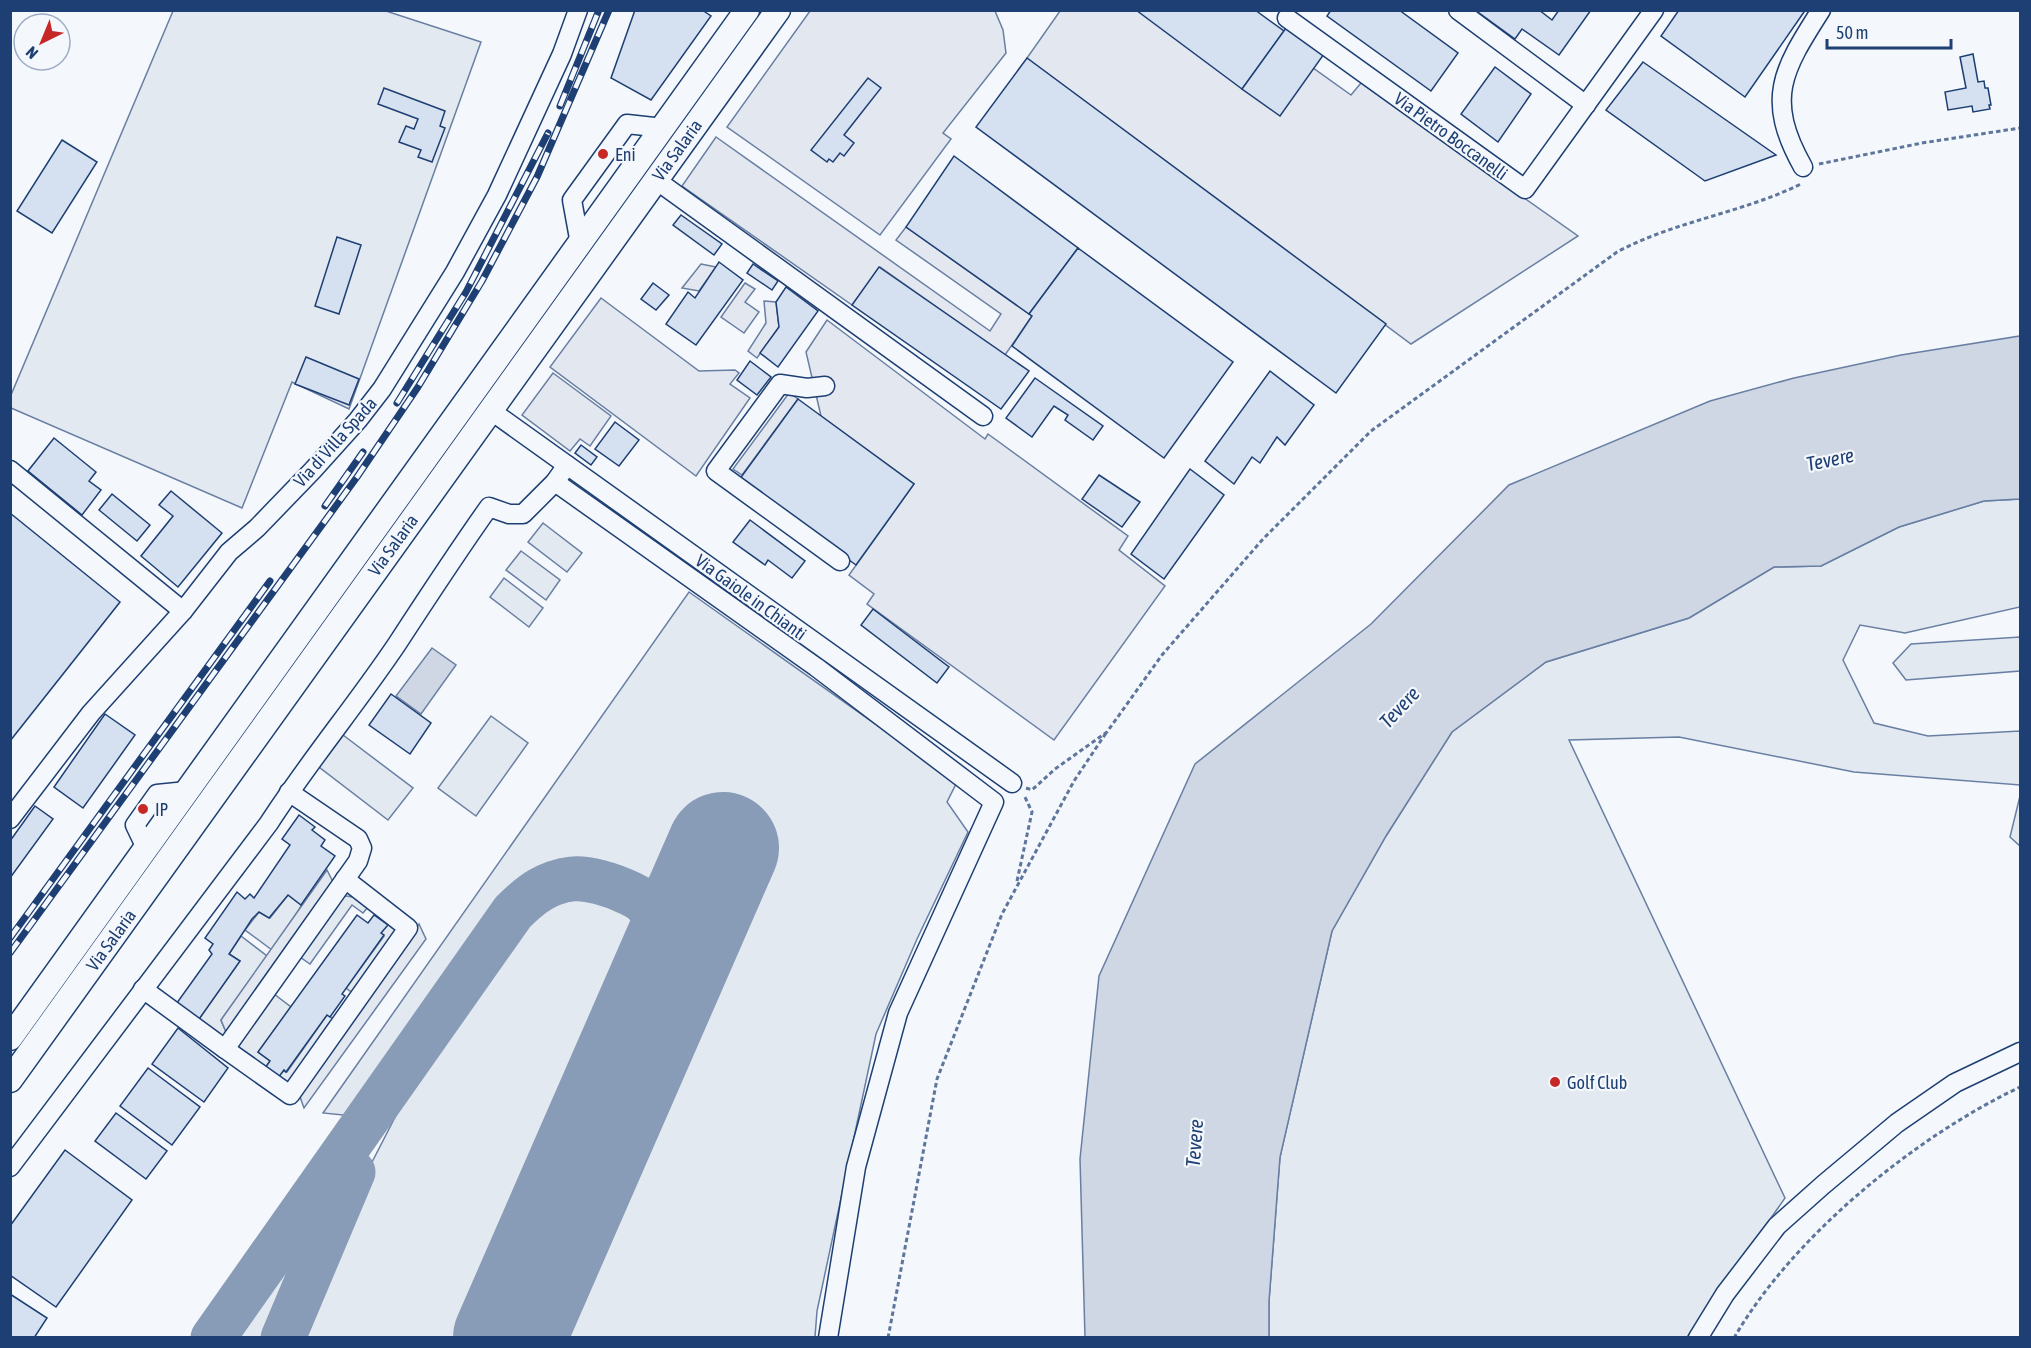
<svg xmlns="http://www.w3.org/2000/svg" width="2031" height="1348" viewBox="0 0 2031 1348" font-family="'Asap Condensed',sans-serif">
  <style>
    .green { fill: #e3e9f0; stroke: #687fa3; stroke-width: 1.5 }
    .parking { fill: #e3e8f0; stroke: #687fa3; stroke-width: 1.5 }
    .water { fill: #cfd7e4; stroke: #687fa3; stroke-width: 1.5 }
    .lines { fill: none; stroke-linecap: round; stroke-linejoin: round }
    .taxiway { stroke: #889bb7; stroke-width: 45 }
    .runway { stroke: #889bb7; stroke-width: 112 }
    .building { fill: #d5e0f0; stroke: #1d3f73; stroke-width: 1.5 }
    .minor-casing { stroke: #1d3f73; stroke-width: 21 }
    .major-casing { stroke: #1d3f73; stroke-width: 27 }
    .path { stroke: #5e769c; stroke-width: 3; stroke-dasharray: 4.5 3; stroke-linecap: butt }
    .minor { stroke: #f4f7fb; stroke-width: 18 }
    .major { stroke: #f4f7fb; stroke-width: 24 }
    .rail-casing { stroke: #1d3f73; stroke-width: 7 }
    .rail { stroke: #f4f7fb; stroke-width: 4.5; stroke-dasharray: 14; stroke-linecap: butt }
    .poi-dot { fill: #c62828; stroke: #f4f7fb; stroke-width: 2 }
    .labels { text-anchor: middle; dominant-baseline: central; stroke-width: 4.5; stroke-linejoin: round; paint-order: stroke }
    .street-label { font-size: 18px; fill: #1d3f73; stroke: #f4f7fb }
    .poi-label { font-size: 18px; fill: #1d3f73; stroke: #f4f7fb; text-anchor: start }
    .water-label { font-size: 20px; font-style: italic; fill: #1d3f73; stroke: #f4f7fb }
  </style>
  <rect width="100%" height="100%" fill="#f4f7fb"/>
  <g class="green">
    <polygon points="173,11 386,11 481,42 349,409 292,382 242,508 11,408 11,395"/>
    <polygon points="2020,499 2020,607 1905,633 1860,625 1843,660 1874,723 1928,736 2020,731 2020,785 1854,772 1679,737 1569,740 1785,1198 1687,1337 1269,1338 1269,1301 1280,1157 1332,931 1386,836 1452,732 1546,662 1689,618 1774,567 1821,566 1899,527 1984,501"/>
    <polygon points="543,523 582,553 567,572 528,542"/>
    <polygon points="521,551 560,580 546,600 506,570"/>
    <polygon points="504,578 543,608 529,627 490,597"/>
    <path d="M689,592L957,782L947,802L968,832L917,939L876,1034L817,1311L815,1337H558L766,850L692,815L666,877L654,885C589,868 572,849 510,890L358,1108L343,1115L323,1113Z"/>
    <polygon points="2020,637 2020,671 1906,680 1893,663 1911,644"/>
    <polygon points="491,716 528,743 476,816 438,788"/>
    <polygon points="343,735 413,788 388,820 319,767"/>
    <polygon points="2020,796 2020,846 2010,837"/>
    <polygon points="288,895 301,905 300,908 272,950 245,930 259,912 270,918"/>
    <path d="M344,896C358,895 394,917 398,931L354,994L346,988L384,936L381,933L389,923L368,907L363,913L352,905L310,964L300,957Z"/>
    <path d="M571,897C600,903 634,906 641,940L471,1337H298L368,1170L408,1092L518,931C534,912 547,902 571,897Z"/>
    <polygon points="241,936 267,956 221,1020 226,1032 223,1038 197,1022 240,961 229,954"/>
    <polygon points="274,994 291,1007 258,1052 270,1061 265,1068 287,1072 327,1015 336,1020 288,1083 240,1053 238,1047"/>
    <polygon points="292,1253 298,1256 264,1337 232,1337"/>
  </g>
  <g class="parking">
    <polygon points="810,11 995,11 1003,30 1006,53 943,133 951,139 880,235 727,127"/>
    <polygon points="1060,11 1137,11 1313,68 1351,95 1361,83 1578,236 1411,344 1027,58"/>
    <polygon points="716,137 990,331 1001,314 896,240 906,227 1032,316 1005,355 880,267 852,305 682,186"/>
    <polygon points="701,264 716,267 699,291 682,288"/>
    <polygon points="745,283 755,289 745,302 759,312 744,333 721,317"/>
    <polygon points="601,298 699,371 735,370 739,373 730,384 750,398 696,476 550,367"/>
    <polygon points="764,301 776,302 779,327 757,358 748,351 766,323"/>
    <polygon points="827,320 985,439 988,434 1128,536 1119,550 1165,586 1054,740 867,604 874,594 849,575 914,484 821,416 806,352"/>
    <polygon points="553,373 611,416 590,446 580,439 570,451 522,415"/>
    <polygon points="789,393 798,399 742,475 733,469"/>
    <polygon points="327,870 334,884 226,1032 221,1020"/>
    <polygon points="419,924 426,939 304,1108 299,1094"/>
  </g>
  <g class="water">
    <polygon points="2020,336 2020,499 1984,501 1899,527 1821,566 1774,567 1689,618 1546,662 1452,732 1386,836 1332,931 1280,1157 1269,1301 1269,1337 1085,1337 1080,1159 1099,976 1195,764 1371,624 1509,485 1710,401 1794,378 1901,355"/>
    <polygon points="432,648 456,665 421,714 396,696"/>
  </g>
  <g class="lines">
    <g class="taxiway">
      <path d="M213,1338L513,912C531,894 547,882 572,879C601,876 666,903 673,934C675,942 673,953 673,962"/>
      <polyline points="283,1338 353,1172"/>
    </g>
    <polyline class="runway" points="509,1338 723,848"/>
  </g>
  <g class="building">
    <polygon points="635,10 702,10 711,16 651,100 611,78"/>
    <polygon points="1136,10 1255,10 1284,31 1242,89"/>
    <polygon points="1331,10 1399,10 1458,53 1431,91 1327,16"/>
    <polygon points="1475,10 1539,10 1552,20 1559,10 1591,10 1559,55 1522,29 1515,39"/>
    <polygon points="1679,10 1802,10 1804,12 1745,97 1661,36"/>
    <polygon points="1286,28 1324,54 1280,116 1242,89"/>
    <polygon points="1973,54 1978,82 1984,81 1985,88 1988,88 1991,105 1989,105 1990,109 1973,112 1972,106 1948,110 1945,92 1966,88 1960,57"/>
    <polygon points="1027,58 1386,324 1336,393 976,127"/>
    <polygon points="1643,62 1776,155 1705,181 1606,110"/>
    <polygon points="1495,67 1531,94 1498,142 1461,114"/>
    <polygon points="868,78 881,88 844,135 854,143 844,156 840,153 833,162 829,159 827,162 811,150"/>
    <polygon points="384,88 445,111 440,126 445,128 432,162 418,157 421,150 399,142 406,126 414,129 418,119 378,104"/>
    <polygon points="62,140 97,162 52,233 17,211"/>
    <polygon points="954,156 1078,248 1029,314 906,227"/>
    <polygon points="681,215 722,244 714,255 673,225"/>
    <polygon points="337,237 361,245 339,314 315,306"/>
    <polygon points="1078,248 1233,362 1164,458 1012,346 1032,316 1029,314"/>
    <polygon points="719,262 743,280 696,345 666,324 688,292 695,298"/>
    <polygon points="753,264 778,281 772,290 747,273"/>
    <polygon points="879,267 1029,371 1001,409 852,305"/>
    <polygon points="653,283 669,295 656,310 641,299"/>
    <polygon points="786,287 818,311 778,367 760,353 779,327 776,302"/>
    <polygon points="306,357 359,379 349,405 295,384"/>
    <polygon points="750,361 771,377 757,395 737,380"/>
    <polygon points="1270,371 1314,405 1285,445 1277,437 1260,463 1252,457 1234,484 1205,461"/>
    <polygon points="1035,378 1103,426 1093,440 1065,420 1068,415 1054,406 1032,437 1006,418"/>
    <polygon points="798,399 914,484 856,565 739,480"/>
    <polygon points="615,422 639,440 619,466 595,449"/>
    <polygon points="54,438 96,472 89,481 101,490 82,515 28,471"/>
    <polygon points="581,445 597,457 591,465 575,453"/>
    <polygon points="1190,469 1224,495 1164,579 1131,554"/>
    <polygon points="1099,475 1140,502 1122,527 1082,499"/>
    <polygon points="171,491 222,533 178,587 141,556 173,516 159,505"/>
    <polygon points="112,494 150,525 137,541 99,510"/>
    <polygon points="10,513 120,602 10,741"/>
    <polygon points="750,520 805,561 792,578 768,560 765,565 733,542"/>
    <polygon points="873,609 949,667 937,683 861,625"/>
    <polygon points="391,694 431,723 410,754 369,725"/>
    <polygon points="105,714 135,735 83,808 54,787"/>
    <polygon points="35,806 53,819 10,878 10,841"/>
    <polygon points="299,815 315,827 312,830 325,840 321,846 335,856 301,905 288,895 269,918 259,912 252,919 229,954 240,961 197,1022 174,1007 212,954 209,950 213,944 205,938 237,892 245,899 250,894 254,898 290,845 282,839"/>
    <polygon points="357,915 368,923 374,915 388,925 381,933 384,935 342,994 345,996 330,1017 327,1015 286,1072 284,1070 278,1078 265,1068 270,1061 258,1052"/>
    <polygon points="178,1028 228,1068 204,1102 152,1064"/>
    <polygon points="148,1068 200,1107 172,1145 120,1106"/>
    <polygon points="116,1113 167,1151 146,1179 95,1141"/>
    <polygon points="65,1150 132,1200 56,1307 10,1275 10,1226"/>
    <polygon points="10,1294 47,1318 34,1338 10,1338"/>
  </g>
  <g class="lines">
    <g class="minor-casing">
      <g id="minor">
        <polyline points="1458,10 1586,105"/>
        <polyline points="1287,18 1525,189 1654,10"/>
        <path d="M1803,167C1765,99 1782,71 1821,10"/>
        <polyline points="656,180 983,416"/>
        <polyline points="580,244 572,200 627,124 663,128"/>
        <polyline points="825,386 807,388 780,384 716,471 840,561"/>
        <polyline points="490,410 1012,783"/>
        <polyline points="10,470 183,611"/>
        <polyline points="555,482 816,667 994,802 898,1013 856,1167 828,1338"/>
        <polyline points="10,819 91,713 183,611 229,552 257,528 313,470 358,420 382,389 455,272 497,195 562,54 578,10"/>
        <polyline points="146,848 135,825 157,794 187,791"/>
        <polyline points="143,989 225,1049 358,861 362,848 358,839 289,792"/>
        <polyline points="225,1049 290,1095 408,928 345,879"/>
        <path d="M10,1167L269,823C309,761 356,705 397,644C427,598 457,552 489,507L509,514H523L555,482L567,465"/>
        <polyline points="1698,1338 1725,1294 1777,1226 1823,1185 1897,1123 1955,1083 2020,1052"/>
      </g>
    </g>
    <g class="major-casing">
      <g id="major">
        <polyline points="10,1038 747,10"/>
        <polyline points="10,1080 778,10"/>
      </g>
    </g>
    <g class="path">
      <polyline points="1819,164 1922,143 2020,128"/>
      <path d="M1026,788L1032,790L1055,769L1107,732L1162,655L1263,539L1371,431L1617,252C1675,221 1742,213 1801,184"/>
      <polyline points="1017,881 1032,812 1024,795"/>
      <polyline points="888,1338 937,1079 1002,914 1074,781 1106,733"/>
      <path d="M1734,1338C1793,1236 1915,1137 2020,1087"/>
    </g>
    <use href="#minor" class="minor"/>
    <use href="#major" class="major"/>
    <g class="rail-casing">
      <g id="rail">
        <polyline points="560,106 599,10"/>
        <polyline points="397,403 466,292 548,133"/>
        <polyline points="325,506 363,452"/>
        <polyline points="10,938 270,581"/>
        <polyline points="10,953 357,477 418,387 482,281 537,177 609,10"/>
      </g>
    </g>
    <use href="#rail" class="rail"/>
  </g>
  <g class="poi-dot">
    <circle cx="603" cy="154" r="6"/>
    <circle cx="143" cy="809" r="6"/>
    <circle cx="1555" cy="1082" r="6"/>
  </g>
  <g class="labels">
    <g class="street-label">
      <text transform="translate(1451 136) rotate(36)">Via Pietro Boccanelli</text>
      <text transform="translate(677 150) rotate(-54)">Via Salaria</text>
      <text transform="translate(335 442) rotate(-48)">Via di Villa Spada</text>
      <text transform="translate(393 545) rotate(-54)">Via Salaria</text>
      <text transform="translate(751 597) rotate(36)">Via Gaiole in Chianti</text>
      <text transform="translate(111 940) rotate(-54)">Via Salaria</text>
    </g>
    <g class="poi-label">
      <text x="615" y="154">Eni</text>
      <text x="155" y="809">IP</text>
      <text x="1567" y="1082">Golf Club</text>
    </g>
    <g class="water-label">
      <text transform="translate(1830 459) rotate(-12)">Tevere</text>
      <text transform="translate(1399 707) rotate(-47)">Tevere</text>
      <text transform="translate(1194 1143) rotate(-86)">Tevere</text>
    </g>
  </g>
  <rect width="2031" height="1348" fill="none" stroke="#1d3f73" stroke-width="24"/>
  <g transform="translate(42 42) rotate(223)"><circle r="28" fill="#f4f7fb" stroke="#9eadc5" stroke-width="1.5"/>
  <path d="M0-4.5L10 22L0 15L-10 22Z" fill="#c62828"/>
  <text y="-9" font-size="16" font-weight="bold" text-anchor="middle" fill="#1d3f73">N</text>
  </g>
  <path d="M1827 39v9h124v-9" fill="none" stroke="#1d3f73" stroke-width="3"/>
  <text x="1836" y="39" font-size="18" fill="#1d3f73" stroke="#f4f7fb" stroke-width="4.5" paint-order="stroke">50 m</text>
</svg>
